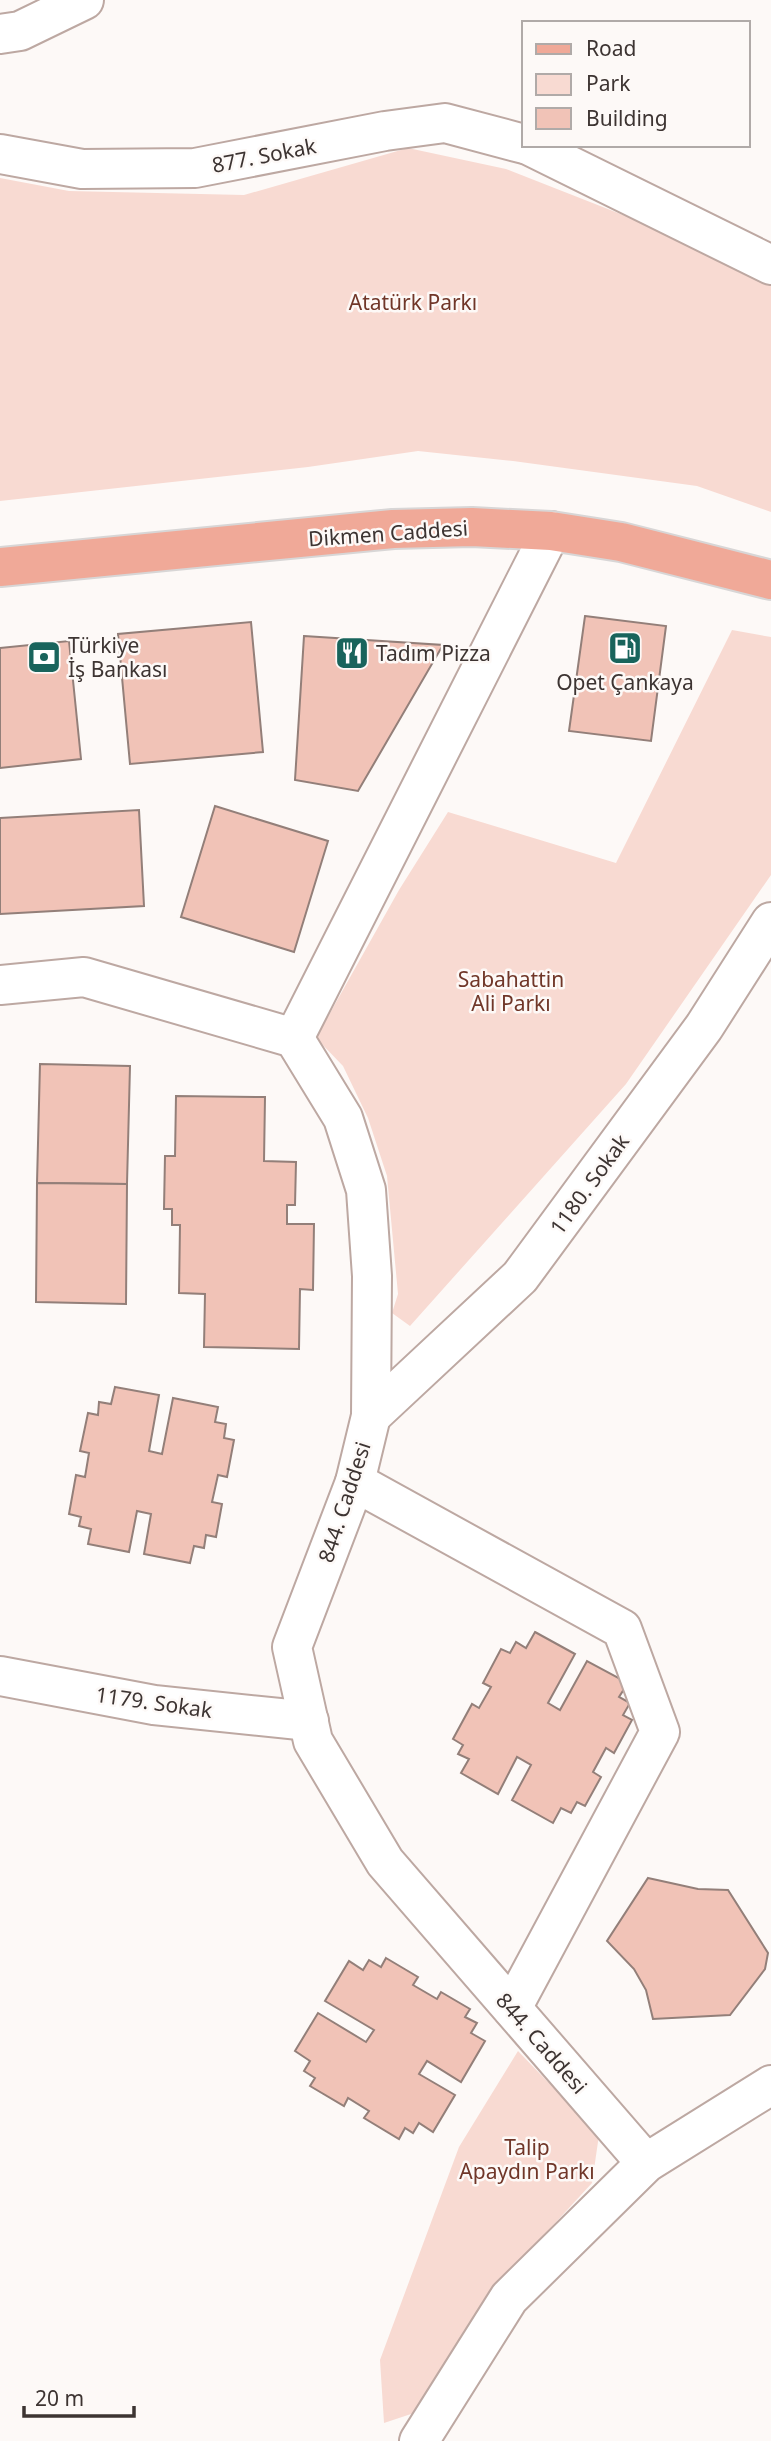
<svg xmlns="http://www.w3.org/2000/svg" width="771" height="2441" viewBox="0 0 771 2441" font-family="'Noto Sans',sans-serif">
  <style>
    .green { fill: #f8dad2 }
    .building { fill: #f1c3b7; stroke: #937f79; stroke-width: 2 }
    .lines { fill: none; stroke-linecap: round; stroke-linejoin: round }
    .minor-casing { stroke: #bda8a2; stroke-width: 42 }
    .major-casing { stroke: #d8d6d6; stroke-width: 42 }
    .minor { stroke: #fff; stroke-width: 38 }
    .major { stroke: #f0a998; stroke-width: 38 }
    .labels { text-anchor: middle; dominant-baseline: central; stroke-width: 5; stroke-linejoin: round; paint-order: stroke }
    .street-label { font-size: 21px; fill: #3d3432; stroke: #fdf9f7 }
    .park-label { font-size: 21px; fill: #703628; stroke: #fdf9f7 }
    .poi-label { font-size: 21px; fill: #3d3432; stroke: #fdf9f7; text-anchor: start }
  </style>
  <rect width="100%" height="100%" fill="#fdf9f7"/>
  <g class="green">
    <polygon points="408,148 506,169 702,246 771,284 771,512 697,486 513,461 418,451 308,467 0,501 0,178 69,191 244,195"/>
    <polygon points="732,630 771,637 771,875 626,1084 410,1326 392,1313 398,1294 387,1176 368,1118 343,1066 316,1038 399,890 448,812 616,863"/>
    <polygon points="518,2051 599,2135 592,2183 489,2295 414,2413 384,2423 380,2360 459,2147"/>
  </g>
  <g class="building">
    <polygon points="585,616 666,626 651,741 569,731"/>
    <polygon points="251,622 263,752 130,764 118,634"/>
    <polygon points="304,636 443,645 358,791 295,780"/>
    <polygon points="69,641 81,759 0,768 0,648"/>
    <polygon points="215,806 328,841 294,952 181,917"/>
    <polygon points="139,810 144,906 0,914 0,818"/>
    <polygon points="40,1064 130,1066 127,1184 37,1183"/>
    <polygon points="176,1096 265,1097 264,1161 296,1162 295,1205 287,1205 287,1224 314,1224 313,1290 300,1289 299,1349 204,1347 205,1294 179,1293 180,1225 172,1225 172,1209 164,1209 165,1156 175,1156"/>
    <polygon points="37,1183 127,1184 126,1304 36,1302"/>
    <polygon points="115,1387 159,1395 149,1451 162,1454 173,1398 218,1407 215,1422 226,1424 224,1438 234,1440 227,1477 218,1475 212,1502 222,1504 216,1537 206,1535 204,1548 194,1546 190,1563 144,1554 151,1514 137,1511 129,1552 88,1544 91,1529 79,1526 81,1517 69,1514 76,1475 85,1477 89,1453 80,1451 88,1413 98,1415 99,1402 111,1404"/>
    <polygon points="535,1632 575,1654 548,1703 560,1710 587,1661 628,1683 619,1697 630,1703 623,1715 632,1720 614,1753 606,1748 593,1772 601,1777 585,1806 577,1802 571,1813 561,1808 553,1823 512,1800 531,1765 517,1757 498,1794 461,1773 469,1759 458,1754 463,1745 453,1739 472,1704 479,1708 491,1687 483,1683 501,1649 510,1653 516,1642 526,1648"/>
    <polygon points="648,1878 698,1889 728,1890 768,1953 765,1969 730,2015 653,2019 646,1990 634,1969 607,1941"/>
    <polygon points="386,1958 418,1977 413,1985 437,1999 441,1992 470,2009 465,2017 477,2023 471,2033 485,2041 461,2082 427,2061 419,2074 455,2095 433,2132 419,2123 413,2133 405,2128 399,2139 364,2118 369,2111 348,2098 344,2106 310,2086 315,2078 304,2071 310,2061 295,2051 318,2013 366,2042 374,2030 325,2001 349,1961 363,1970 369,1960 381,1967"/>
  </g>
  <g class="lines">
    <g class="minor-casing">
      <g id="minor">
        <polyline points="0,34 20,31 84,0"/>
        <polyline points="528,145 771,265"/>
        <polyline points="0,154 82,169 195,168 385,131 445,123 524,144"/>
        <polyline points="0,985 84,977 294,1038 343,1118 366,1190 372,1276 371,1416 355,1482 292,1647 313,1741 385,1862 646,2163"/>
        <polyline points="294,1038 551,531"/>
        <polyline points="371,1416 520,1277 704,1027 771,922"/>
        <polyline points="355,1482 622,1629 660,1732 512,2008"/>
        <polyline points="0,1676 154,1705 309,1721"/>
        <polyline points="419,2441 509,2298 646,2163 771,2085"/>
      </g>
    </g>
    <g class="major-casing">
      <polyline id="major" points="0,567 393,529 472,527 551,531 621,542 771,580"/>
    </g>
    <use href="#minor" class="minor"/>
    <use href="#major" class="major"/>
  </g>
  <defs>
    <g id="fuel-square" transform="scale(1.75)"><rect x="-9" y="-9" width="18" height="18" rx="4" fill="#19645c" stroke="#fdf9f7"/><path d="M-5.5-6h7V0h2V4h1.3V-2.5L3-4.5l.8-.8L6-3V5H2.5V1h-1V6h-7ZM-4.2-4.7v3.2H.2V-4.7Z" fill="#fff"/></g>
    <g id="restaurant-square" transform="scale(1.75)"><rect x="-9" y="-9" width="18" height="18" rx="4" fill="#19645c" stroke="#fdf9f7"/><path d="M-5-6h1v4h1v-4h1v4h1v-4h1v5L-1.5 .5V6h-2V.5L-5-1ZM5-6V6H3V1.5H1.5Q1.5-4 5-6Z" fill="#fff"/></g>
    <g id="bank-square" transform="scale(1.75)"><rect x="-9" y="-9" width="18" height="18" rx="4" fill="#19645c" stroke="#fdf9f7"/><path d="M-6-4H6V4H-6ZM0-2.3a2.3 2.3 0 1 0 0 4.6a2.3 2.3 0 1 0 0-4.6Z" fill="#fff"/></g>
  </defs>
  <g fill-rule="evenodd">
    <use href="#fuel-square" x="625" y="648"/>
    <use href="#restaurant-square" x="352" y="653"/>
    <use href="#bank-square" x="44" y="657"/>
  </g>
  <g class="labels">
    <g class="street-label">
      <text transform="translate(264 155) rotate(-11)">877. Sokak</text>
      <text transform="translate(388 533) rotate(-4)">Dikmen Caddesi</text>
      <text transform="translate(589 1184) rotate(-54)">1180. Sokak</text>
      <text transform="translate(344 1502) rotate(-72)">844. Caddesi</text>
      <text transform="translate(154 1702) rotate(8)">1179. Sokak</text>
      <text transform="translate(542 2043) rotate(49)">844. Caddesi</text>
    </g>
    <g class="park-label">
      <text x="413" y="302">Atatürk Parkı</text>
      <text x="511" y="979">Sabahattin<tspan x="511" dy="24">Ali Parkı</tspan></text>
      <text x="527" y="2147">Talip<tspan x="527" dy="24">Apaydın Parkı</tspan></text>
    </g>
    <g class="poi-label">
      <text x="68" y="645">Türkiye<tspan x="68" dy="24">İş Bankası</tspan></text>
      <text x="376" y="653">Tadım Pizza</text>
      <text x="625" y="682" text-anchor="middle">Opet Çankaya</text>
    </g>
  </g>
  <rect x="522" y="21" width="228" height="126" fill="#fdf9f7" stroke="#b0aaa8" stroke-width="2"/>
  <rect x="536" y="44" width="35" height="10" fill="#f0a998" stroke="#b0aaa8" stroke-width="2"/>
  <text x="586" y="56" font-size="21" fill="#3d3432">Road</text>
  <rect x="536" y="74" width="35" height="21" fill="#f8dad2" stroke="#b0aaa8" stroke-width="2"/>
  <text x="586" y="91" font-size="21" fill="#3d3432">Park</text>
  <rect x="536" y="108" width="35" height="21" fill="#f1c3b7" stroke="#b0aaa8" stroke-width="2"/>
  <text x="586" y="126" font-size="21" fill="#3d3432">Building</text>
  <path d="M24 2406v10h110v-10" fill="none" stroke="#3d3432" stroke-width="3.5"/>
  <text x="35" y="2406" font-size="21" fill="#3d3432" stroke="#fdf9f7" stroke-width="5" paint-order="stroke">20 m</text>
</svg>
